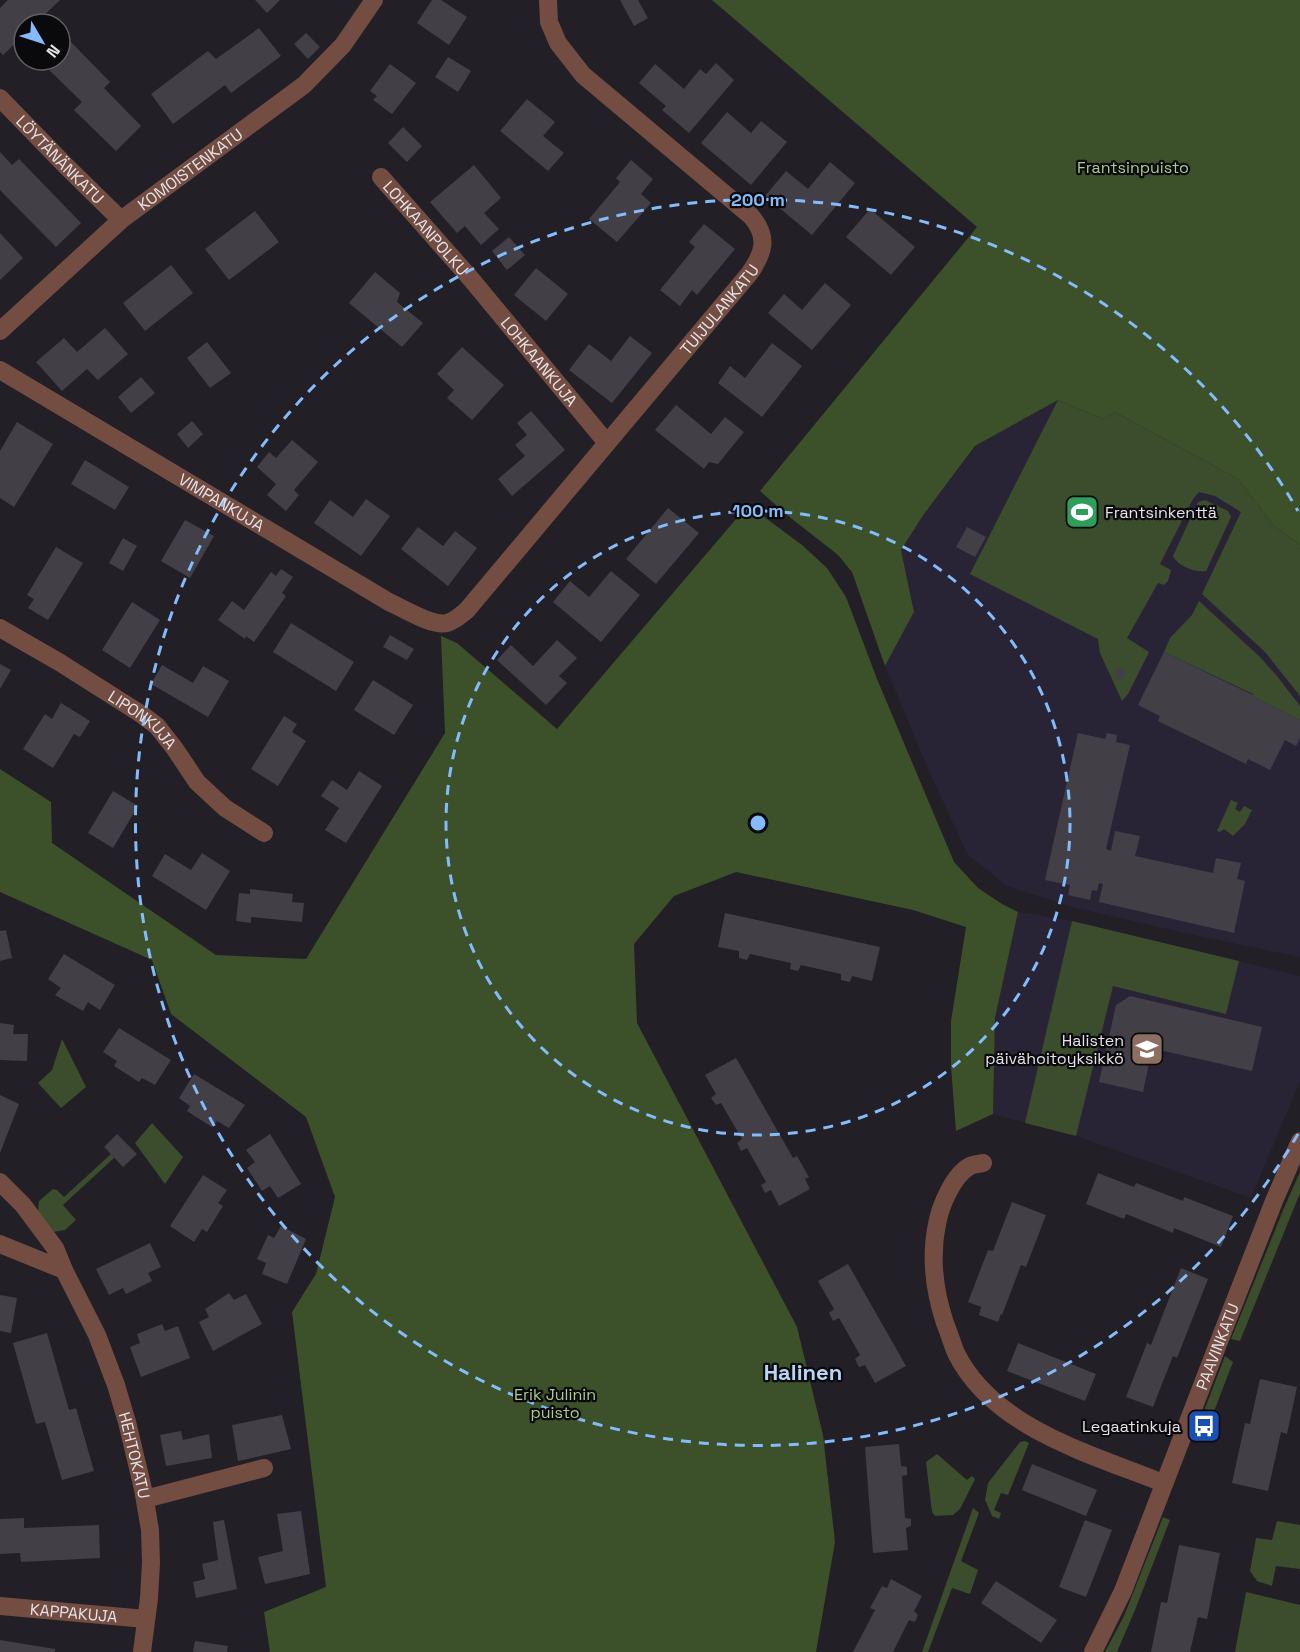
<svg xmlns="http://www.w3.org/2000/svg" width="1300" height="1652" viewBox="0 0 1300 1652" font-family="'Space Grotesk',sans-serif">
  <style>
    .education { fill: #292435 }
    .green { fill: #3b4d2c }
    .forest { fill: #3c502a }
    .building { fill: #433f47 }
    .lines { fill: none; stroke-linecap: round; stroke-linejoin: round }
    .street { stroke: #734d41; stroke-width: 18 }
    .ring { fill: none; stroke: #84bcfb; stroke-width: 3; stroke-dasharray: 10 8 }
    .labels { text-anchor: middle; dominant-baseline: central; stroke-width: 4.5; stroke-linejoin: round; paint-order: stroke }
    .street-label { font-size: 16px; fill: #e5e3e8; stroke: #0a090c }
    .park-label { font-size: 16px; fill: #aacd8d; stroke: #0a090c }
    .poi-label { font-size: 16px; fill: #e5e3e8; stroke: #0a090c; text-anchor: end }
    .district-label { font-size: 22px; font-weight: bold; fill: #b7d5f9; stroke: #0a090c }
    .centre { fill: #84bcfb; stroke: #0a090c; stroke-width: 3 }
    .ring-label { font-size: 18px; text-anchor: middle; font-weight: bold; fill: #84bcfb; stroke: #0a090c; stroke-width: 4.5; stroke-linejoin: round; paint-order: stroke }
  </style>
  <rect width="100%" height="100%" fill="#221f26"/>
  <g class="education">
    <polygon points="1058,400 1103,419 1115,412 1238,479 1274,526 1300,545 1300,957 1194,935 1072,907 1007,886 968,855 932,778 885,666 914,612 901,550 924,514 976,446"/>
    <polygon points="1018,912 1072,921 1300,976 1300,1081 1251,1198 1076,1136 993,1114 995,1018"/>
  </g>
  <g class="green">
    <polygon points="1058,400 1103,419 1115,412 1238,479 1274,526 1300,545 1300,696 1265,652 1202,594 1241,512 1215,496 1199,492 1193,499 1160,564 1171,570 1168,581 1164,585 1158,583 1127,638 1149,652 1128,694 1122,701 1100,653 1098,639 970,574"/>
    <path d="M1205,500L1228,511L1231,517L1206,571C1195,573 1178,566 1173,556L1198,502Z"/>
    <polygon points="1199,601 1260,657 1277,676 1300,706 1300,720 1252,696 1253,694 1164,652 1170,638 1192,615"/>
    <polygon points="1231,800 1238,803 1235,809 1240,812 1244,806 1252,810 1245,824 1233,836 1224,829 1220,832 1217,831"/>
    <polygon points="1072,921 1239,961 1226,1014 1113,986 1076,1136 1025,1123"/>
    <polygon points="62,1039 86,1087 61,1108 38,1083 52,1070"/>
    <polygon points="152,1123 183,1157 165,1184 135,1143"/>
    <polygon points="111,1154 114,1158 63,1205 76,1220 65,1230 53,1232 38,1211 39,1201 53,1189 57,1190 64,1197"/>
    <polygon points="1300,1172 1300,1193 1240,1341 1231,1339 1284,1208"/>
    <polygon points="1225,1356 1233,1362 1213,1414 1204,1411"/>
    <polygon points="1025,1441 1029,1443 1008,1495 1001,1493 994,1510 1001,1513 999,1519 992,1516 985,1500 988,1483 1020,1442"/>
    <polygon points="937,1454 967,1480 972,1476 975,1479 960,1509 953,1515 935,1516 932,1512 926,1462"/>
    <polygon points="973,1508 979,1513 961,1561 978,1570 970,1594 952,1588 928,1652 922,1652"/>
    <polygon points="1163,1517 1170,1520 1135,1610 1117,1652 1105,1652 1124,1616"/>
    <polygon points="1277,1521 1300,1525 1300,1569 1276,1566 1272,1586 1257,1581 1250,1571 1256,1538 1272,1540"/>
    <polygon points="1246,1592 1300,1605 1300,1652 1235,1652"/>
  </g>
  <g class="forest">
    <polygon points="712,0 1300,0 1300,545 1274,526 1238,479 1115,412 1103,419 1058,400 975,446 924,514 901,550 914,612 885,666 852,572 838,555 787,515 760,491 977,227"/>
    <polygon points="748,505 802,545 827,568 846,597 877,679 954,862 978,888 1002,904 1018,912 995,1018 993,1114 956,1131 951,1066 951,1021 966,927 913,910 736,872 674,896 634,944 637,1023 797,1327 823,1435 835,1542 816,1652 270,1652 264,1612 326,1587 292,1312 316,1274 335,1197 306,1117 171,1014 152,960 0,892 0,769 51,802 52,843 216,955 306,959 445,733 441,636 457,643 557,729"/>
  </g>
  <g class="building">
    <polygon points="8,0 60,0 35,24 24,24 24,35 3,55 0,52 0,8"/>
    <polygon points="255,0 280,0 267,13"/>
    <polygon points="432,0 441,0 467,17 449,45 417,23"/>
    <polygon points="620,0 638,0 648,18 634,26"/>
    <polygon points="259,28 281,56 231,93 225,85 173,124 151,94 208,51 216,59"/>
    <polygon points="306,33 320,47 308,59 294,44"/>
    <polygon points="69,40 110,82 104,88 141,126 116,151 74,110 82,102 43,64 48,60 60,60 60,48"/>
    <polygon points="448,57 471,71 458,92 435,77"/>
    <polygon points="716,63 734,80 689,133 662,110 666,106 639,83 655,64 684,89 700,69 706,74"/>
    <polygon points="390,64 416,83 392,114 373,100 377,96 370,91"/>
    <polygon points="527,99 555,122 543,136 564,153 548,171 500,131"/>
    <polygon points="727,112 751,133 761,121 787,142 751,185 701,143"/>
    <polygon points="403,127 422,146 407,162 388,143"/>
    <polygon points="0,152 12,165 19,159 81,223 56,247 0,190"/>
    <polygon points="631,160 653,179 641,194 651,203 617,242 589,219 620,182 616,178"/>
    <polygon points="830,162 855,183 812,235 765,196 786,171 808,189"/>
    <polygon points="474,165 501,198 484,213 499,229 481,245 465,226 457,233 430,202"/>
    <polygon points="870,209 915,247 891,275 846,237"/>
    <polygon points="255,211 279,242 229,280 205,249"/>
    <polygon points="704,224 735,249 697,295 692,290 680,306 660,290 695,247 689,242"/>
    <polygon points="0,233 23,258 0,280"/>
    <polygon points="509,237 525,255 507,270 492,251"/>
    <polygon points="171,265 193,293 145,331 123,303"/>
    <polygon points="536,268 568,294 546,321 514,295"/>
    <polygon points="375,272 400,293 397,302 423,323 402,347 349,303"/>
    <polygon points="825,283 851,305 812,350 768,313 784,294 802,310"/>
    <polygon points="105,328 128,354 98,380 87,369 62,391 36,362 64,338 77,352"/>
    <polygon points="630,336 652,353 612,403 569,370 589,344 611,361"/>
    <polygon points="207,342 231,373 210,388 187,358"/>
    <polygon points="772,343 802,366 762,417 718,383 730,366 745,378"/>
    <polygon points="462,347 504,385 472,420 447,398 454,390 437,374"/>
    <polygon points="141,377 155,393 131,413 118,397"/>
    <polygon points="676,405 711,434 725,417 744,432 718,464 709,462 704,469 655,430"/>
    <polygon points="531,411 565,450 512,496 498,479 525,456 515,445 527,435 517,423"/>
    <polygon points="192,421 203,434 188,448 177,434"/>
    <polygon points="17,422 53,444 14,507 0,498 0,451"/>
    <polygon points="292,440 318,462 294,490 299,495 286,511 267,495 276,484 257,467 269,452 276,458"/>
    <polygon points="85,460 129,487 115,510 71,484"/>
    <polygon points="366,499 390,516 361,556 314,523 330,500 353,517"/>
    <polygon points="668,508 699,533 656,584 626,559"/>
    <polygon points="185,520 214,536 190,578 161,561"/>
    <polygon points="418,527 443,546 455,531 477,548 448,586 401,549"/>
    <polygon points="967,527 986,537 975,557 956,547"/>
    <polygon points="123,538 137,546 123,571 109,563"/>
    <polygon points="56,547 83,563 48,620 28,608 34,599 27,595"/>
    <polygon points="281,569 293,577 282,593 286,596 254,642 246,636 245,639 218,620 232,601 244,610 271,572 276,576"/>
    <polygon points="611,571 640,595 601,642 553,602 570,581 589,597"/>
    <polygon points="132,602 160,620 130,668 102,650"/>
    <polygon points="291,623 354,662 336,691 273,652"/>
    <polygon points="390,635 414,649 407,660 383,647"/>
    <polygon points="557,640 577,658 559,676 567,683 546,705 497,660 511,645 533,666"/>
    <polygon points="1164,652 1253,695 1252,696 1300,720 1300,738 1296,746 1285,740 1270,770 1248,759 1246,764 1158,721 1160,716 1138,705"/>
    <polygon points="0,664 11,670 0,689"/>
    <polygon points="162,665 193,683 203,666 229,681 208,717 151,684"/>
    <polygon points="1118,668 1126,670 1122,680 1114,677"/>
    <polygon points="373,680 413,705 394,735 354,710"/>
    <polygon points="61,703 90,721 80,737 74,734 53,768 23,749 45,714 52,719"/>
    <polygon points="284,716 297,724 292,732 306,741 278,786 251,769"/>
    <polygon points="1078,733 1105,739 1107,733 1117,735 1116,742 1130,745 1106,849 1111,851 1115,831 1140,836 1135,856 1213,873 1216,858 1241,863 1237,879 1245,881 1234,933 1099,902 1103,884 1099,883 1097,891 1092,890 1090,900 1068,895 1070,885 1045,880"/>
    <polygon points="359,771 382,786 346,843 325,830 339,808 321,796 332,780 347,790"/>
    <polygon points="113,791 138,806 113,848 88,833"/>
    <polygon points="202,853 230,871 206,910 152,876 165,854 191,870"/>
    <polygon points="250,889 293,894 292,902 304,903 302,922 251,917 251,923 236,921 239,893 250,894"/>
    <polygon points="725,913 880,947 872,981 852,976 850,982 841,980 841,974 801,965 798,971 790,969 791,963 750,954 747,960 739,958 739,951 718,947"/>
    <polygon points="6,930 12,958 0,961 0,931"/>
    <polygon points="64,954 115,985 100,1010 88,1002 83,1011 55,995 61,988 48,979"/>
    <polygon points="1130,996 1262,1027 1252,1071 1164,1051 1150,1059 1143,1092 1099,1082 1116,1005"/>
    <polygon points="0,1023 14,1025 13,1034 28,1034 27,1061 0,1060"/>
    <polygon points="119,1028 171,1060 155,1085 142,1078 139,1082 114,1066 117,1061 103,1052"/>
    <polygon points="736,1058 793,1158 797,1156 809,1177 805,1179 810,1189 779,1206 771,1190 765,1193 761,1185 766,1182 747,1148 741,1151 737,1143 742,1139 721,1103 716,1105 711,1098 716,1094 705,1075"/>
    <polygon points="194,1074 245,1105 229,1128 217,1121 212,1127 187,1111 190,1106 179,1098"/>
    <polygon points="0,1095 19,1104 0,1153"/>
    <polygon points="117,1134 137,1154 123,1167 104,1147"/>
    <polygon points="270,1134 301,1184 278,1198 270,1186 262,1191 247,1168 255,1162 246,1150"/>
    <polygon points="1098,1173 1134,1187 1136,1183 1183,1201 1184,1197 1233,1216 1221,1247 1174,1228 1173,1233 1126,1214 1124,1219 1086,1204"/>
    <polygon points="203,1175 227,1190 218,1203 223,1206 207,1232 202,1229 194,1242 170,1226"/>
    <polygon points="1012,1202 1046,1215 1026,1267 1021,1265 1002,1315 1001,1314 998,1322 979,1315 981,1307 968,1302 988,1250 993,1251"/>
    <polygon points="281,1226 306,1239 287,1284 262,1274 266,1263 257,1259 268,1235 274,1238"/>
    <polygon points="150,1243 161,1267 148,1273 152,1281 126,1294 123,1288 109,1295 96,1269"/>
    <polygon points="848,1264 906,1366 875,1383 865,1365 859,1367 855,1359 860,1355 839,1318 833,1321 829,1313 834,1309 818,1281"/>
    <polygon points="1181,1268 1208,1279 1177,1358 1173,1356 1153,1407 1126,1397 1147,1343 1151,1345"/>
    <polygon points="229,1293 234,1300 246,1294 262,1324 213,1351 199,1322 209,1317 205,1309"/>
    <polygon points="0,1295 17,1298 11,1333 0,1331"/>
    <polygon points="162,1324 165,1331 178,1326 190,1358 141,1377 130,1347 140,1343 137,1334"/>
    <polygon points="47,1333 69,1410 76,1408 94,1471 62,1480 45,1422 36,1424 13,1343"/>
    <polygon points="1018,1343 1096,1374 1085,1401 1007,1371"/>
    <polygon points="1260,1379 1297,1387 1287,1434 1281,1432 1268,1491 1232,1483 1245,1423 1250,1424"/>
    <polygon points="282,1415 291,1449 238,1461 232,1425"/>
    <polygon points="181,1431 183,1440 209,1434 212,1458 166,1466 160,1435"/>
    <polygon points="899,1444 901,1466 907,1467 907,1475 902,1476 905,1518 911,1519 911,1526 906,1528 908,1550 873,1553 865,1447"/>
    <polygon points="1032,1464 1097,1490 1086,1516 1022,1490"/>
    <polygon points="301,1511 310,1574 265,1584 258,1557 283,1551 277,1514"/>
    <polygon points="24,1518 24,1528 99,1525 100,1558 21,1562 20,1553 0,1554 0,1519"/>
    <polygon points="224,1520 237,1589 196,1598 193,1582 205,1579 202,1564 218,1560 213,1522"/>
    <polygon points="1085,1520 1112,1530 1086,1597 1059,1587"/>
    <polygon points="1179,1545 1220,1553 1207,1619 1198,1617 1190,1652 1151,1652 1161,1602 1167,1603"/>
    <polygon points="891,1579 922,1596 914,1611 918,1615 915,1622 909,1620 893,1652 853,1652 875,1610 870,1608 882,1586 887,1588"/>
    <polygon points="996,1581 1057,1620 1041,1643 981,1603"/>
    <polygon points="0,1640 55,1649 55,1652 0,1652"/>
    <polygon points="195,1641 228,1646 227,1652 193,1652"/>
  </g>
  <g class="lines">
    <g class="street">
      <path id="s1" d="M0,98L65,165L121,220"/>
      <path id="s2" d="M381,177L471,279L607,443"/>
      <path id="s3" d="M0,331L121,220L304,85L343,45L374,0"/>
      <path id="s4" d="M0,370L389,602C403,608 432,627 447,623C455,621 461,615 467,610L749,274C764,253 769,237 751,216L583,75L558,43L549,22L548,0"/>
      <path id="s5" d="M0,628L59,662L141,714L157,726L175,749L197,782L225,808L264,833"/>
      <path d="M983,1163C979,1164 974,1164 970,1166C953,1175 940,1207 937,1224C930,1258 934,1290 945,1323C949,1333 952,1343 956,1353C993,1428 1091,1454 1163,1483"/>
      <path id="s6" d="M0,1182L23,1205L55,1248L64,1270L97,1335L116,1385L127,1422L143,1489L150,1530L151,1563L149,1598L142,1652"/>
      <polyline points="0,1244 64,1270"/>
      <polyline points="145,1499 264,1468"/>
      <path id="s7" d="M0,1606L146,1619"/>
      <path id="s8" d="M1093,1652L1123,1591L1218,1344L1274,1201L1300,1141"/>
    </g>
  </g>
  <g class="ring">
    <circle cx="758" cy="823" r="312"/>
    <path d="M1298 1134A623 623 0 1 1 1298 511"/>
  </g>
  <defs>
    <g id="stadium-square" transform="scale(1.725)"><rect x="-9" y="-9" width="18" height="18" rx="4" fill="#2e9e5b" stroke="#0a090c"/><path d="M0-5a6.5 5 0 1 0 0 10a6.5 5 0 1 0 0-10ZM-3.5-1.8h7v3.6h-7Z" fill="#fff"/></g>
    <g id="school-square" transform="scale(1.725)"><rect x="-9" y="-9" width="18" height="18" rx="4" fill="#8d6e63" stroke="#0a090c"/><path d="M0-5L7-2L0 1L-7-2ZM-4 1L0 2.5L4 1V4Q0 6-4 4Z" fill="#fff"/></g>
    <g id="bus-square" transform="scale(1.725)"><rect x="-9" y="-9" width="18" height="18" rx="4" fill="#1a4fb4" stroke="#0a090c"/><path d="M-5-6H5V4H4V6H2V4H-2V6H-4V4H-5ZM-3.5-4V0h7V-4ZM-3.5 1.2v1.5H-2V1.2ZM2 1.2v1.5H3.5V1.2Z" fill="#fff"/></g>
  </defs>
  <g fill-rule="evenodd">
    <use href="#stadium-square" x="1082" y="512"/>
    <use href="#school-square" x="1147" y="1049"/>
    <use href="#bus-square" x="1204" y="1426"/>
  </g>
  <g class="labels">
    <g class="street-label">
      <text stroke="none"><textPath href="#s1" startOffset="86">LÖYTÄNÄNKATU</textPath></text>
      <text stroke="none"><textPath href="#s3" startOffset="250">KOMOISTENKATU</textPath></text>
      <text stroke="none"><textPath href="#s2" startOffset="68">LOHKAANPOLKU</textPath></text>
      <text stroke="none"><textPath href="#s4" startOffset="932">TUIJULANKATU</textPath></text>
      <text stroke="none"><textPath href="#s2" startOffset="243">LOHKAANKUJA</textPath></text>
      <text stroke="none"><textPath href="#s4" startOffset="258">VIMPANKUJA</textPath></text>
      <text stroke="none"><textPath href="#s5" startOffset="170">LIPONKUJA</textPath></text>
      <text stroke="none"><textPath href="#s8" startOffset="330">PAAVINKATU</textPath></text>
      <text stroke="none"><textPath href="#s6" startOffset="309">HEHTOKATU</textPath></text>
      <text stroke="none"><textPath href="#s7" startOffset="74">KAPPAKUJA</textPath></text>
    </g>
    <g class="park-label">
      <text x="1133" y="167">Frantsinpuisto</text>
      <text x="555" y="1394">Erik Julinin<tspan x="555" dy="18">puisto</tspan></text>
    </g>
    <g class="poi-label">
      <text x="1105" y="512" text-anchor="start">Frantsinkenttä</text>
      <text x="1124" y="1040">Halisten<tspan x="1124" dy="18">päivähoitoyksikkö</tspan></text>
      <text x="1181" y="1426">Legaatinkuja</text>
    </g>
    <g class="district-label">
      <text x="803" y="1372">Halinen</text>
    </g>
  </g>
  <circle cx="758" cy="823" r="9" class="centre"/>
  <g class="ring-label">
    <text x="758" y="206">200 m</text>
    <text x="758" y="517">100 m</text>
  </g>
  <g transform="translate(42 42) rotate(129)"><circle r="28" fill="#0a090c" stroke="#626064" stroke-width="1.5"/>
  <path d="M0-4.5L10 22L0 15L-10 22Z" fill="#84bcfb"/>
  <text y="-9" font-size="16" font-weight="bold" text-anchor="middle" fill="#e5e3e8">N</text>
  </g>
</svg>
